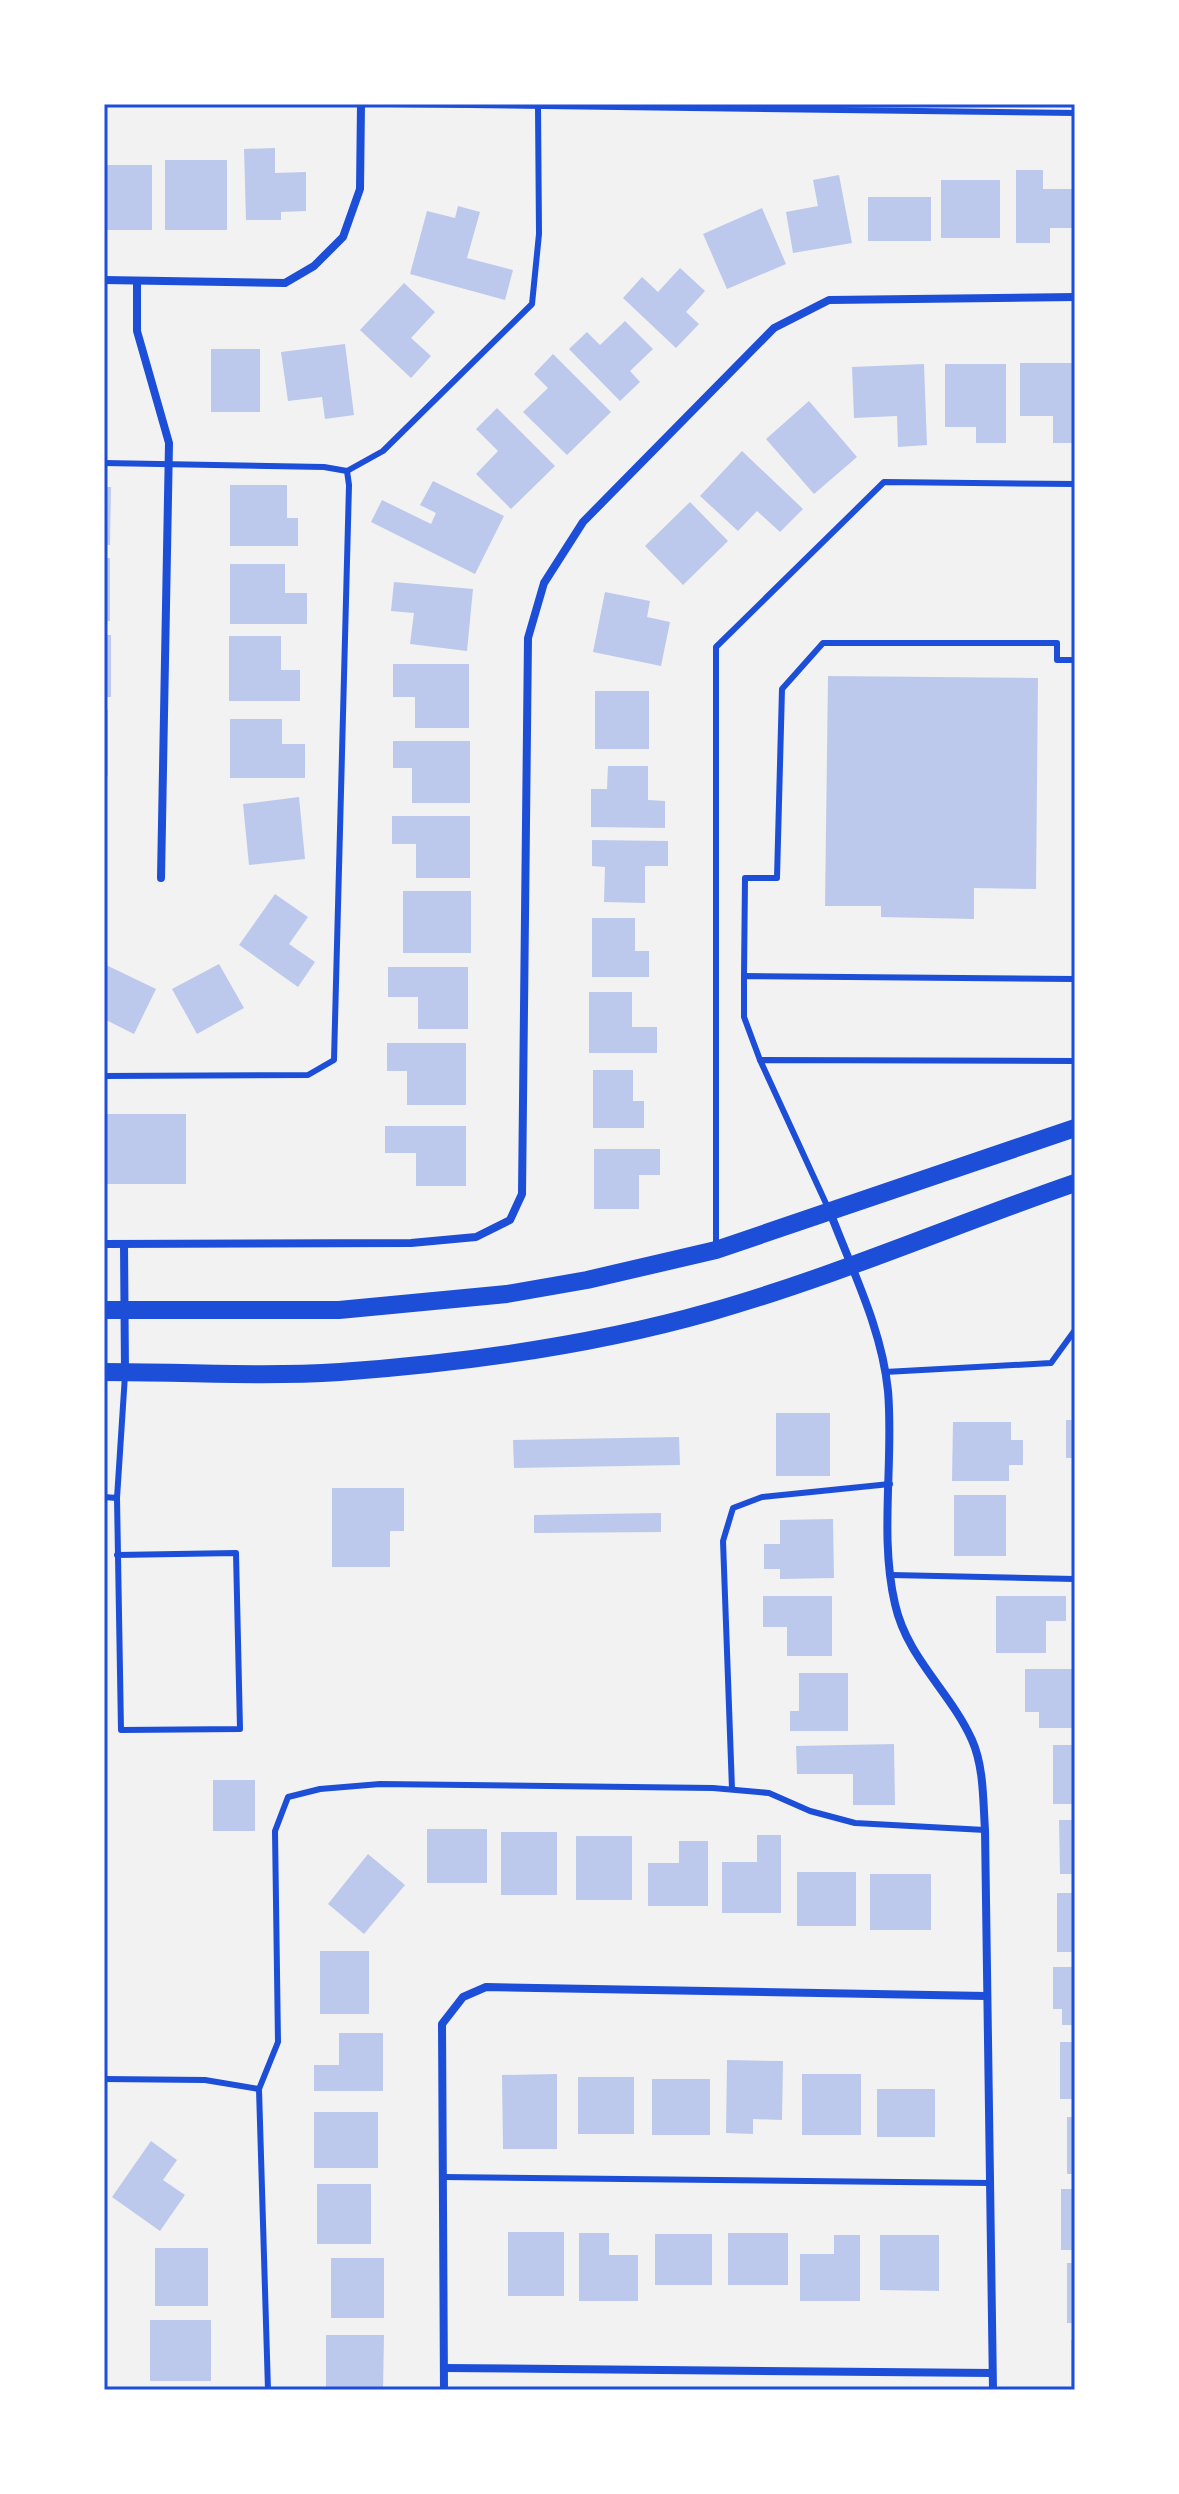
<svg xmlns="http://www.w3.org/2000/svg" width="1179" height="2494" viewBox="0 0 1179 2494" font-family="Figtree,sans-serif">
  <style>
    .building { fill: #bdc9ec }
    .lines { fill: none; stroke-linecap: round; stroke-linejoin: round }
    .service { stroke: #1d4ed8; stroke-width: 6 }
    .minor { stroke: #1d4ed8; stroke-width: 8 }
    .primary { stroke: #1d4ed8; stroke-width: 18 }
    .neatline { fill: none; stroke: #1d4ed8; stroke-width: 3 }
  </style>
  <rect width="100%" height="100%" fill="#f2f2f2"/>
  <g class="building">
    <polygon points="275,148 275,173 306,172 306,211 281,212 281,220 246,220 244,149"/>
    <rect x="165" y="160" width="62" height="70"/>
    <rect x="104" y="165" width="48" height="65"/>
    <polygon points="1016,170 1043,170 1043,189 1075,189 1075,228 1050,228 1050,243 1016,243"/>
    <polygon points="839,175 852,243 793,253 786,212 818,206 813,180"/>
    <rect x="941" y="180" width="59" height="58"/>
    <rect x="868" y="197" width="63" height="44"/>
    <polygon points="458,206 480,212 467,258 513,270 505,300 410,274 427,211 455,218"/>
    <polygon points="762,208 786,264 727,289 703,234"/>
    <polygon points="680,268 705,291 686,312 699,324 676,348 623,298 642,277 658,292"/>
    <polygon points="404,283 435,312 411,338 431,356 411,378 360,330"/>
    <polygon points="625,321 653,349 630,371 640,382 620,401 569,349 587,332 600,345"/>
    <polygon points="345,344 354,415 325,419 322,397 288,401 281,352"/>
    <rect x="211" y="349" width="49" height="63"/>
    <polygon points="553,354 611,412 567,455 523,412 548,388 534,374"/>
    <polygon points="1020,363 1075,363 1075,443 1053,443 1053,416 1020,416"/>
    <polygon points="924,364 927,445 898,447 897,416 854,418 852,367"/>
    <polygon points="945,364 1006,364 1006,443 976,443 976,427 945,427"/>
    <polygon points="809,401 857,457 814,494 766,439"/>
    <polygon points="497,408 555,466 511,509 476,474 498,451 476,429"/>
    <polygon points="742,451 803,509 780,532 757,511 738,531 700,496"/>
    <polygon points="433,481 504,516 475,574 371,522 382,500 431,524 436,513 420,505"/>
    <polygon points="230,485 287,485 287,518 298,518 298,546 230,546"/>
    <polygon points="104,487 111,487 110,545 104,545"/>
    <polygon points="690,502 728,541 683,585 645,546"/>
    <rect x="104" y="558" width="6" height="63"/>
    <polygon points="230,564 285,564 285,593 307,593 307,624 230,624"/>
    <polygon points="394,582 473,589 467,651 410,644 414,613 391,611"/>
    <polygon points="605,592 650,601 647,617 670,622 661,666 593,652"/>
    <rect x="104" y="635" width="7" height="62"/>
    <polygon points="229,636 281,636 281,670 300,670 300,701 229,701"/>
    <polygon points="393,664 469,664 469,728 415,728 415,697 393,697"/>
    <polygon points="828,676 1038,678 1036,889 974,888 974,919 881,917 881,906 825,906"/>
    <rect x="595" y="691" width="54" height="58"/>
    <rect x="104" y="710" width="4" height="66"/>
    <polygon points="230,719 282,719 282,744 305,744 305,778 230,778"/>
    <polygon points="393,741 470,741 470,803 412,803 412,768 393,768"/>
    <polygon points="608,766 648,766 648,800 665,801 665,828 591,827 591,789 607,789"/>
    <polygon points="299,797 305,859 249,865 243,804"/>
    <polygon points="392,816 470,816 470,878 416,878 416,844 392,844"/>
    <polygon points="592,840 668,841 668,866 645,866 645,903 604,902 605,867 592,866"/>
    <rect x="403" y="891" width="68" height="62"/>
    <polygon points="275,894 308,917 289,944 315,962 298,987 239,945"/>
    <polygon points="592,918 635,918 635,951 649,951 649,977 592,977"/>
    <polygon points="104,964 156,989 134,1034 104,1019"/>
    <polygon points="219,964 244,1008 197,1034 172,989"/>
    <polygon points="388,967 468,967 468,1029 418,1029 418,997 388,997"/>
    <polygon points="589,992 632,992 632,1027 657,1027 657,1053 589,1053"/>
    <polygon points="387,1043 466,1043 466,1105 407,1105 407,1071 387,1071"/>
    <polygon points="593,1070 633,1070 633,1101 644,1101 644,1128 593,1128"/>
    <rect x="104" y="1114" width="82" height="70"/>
    <polygon points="385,1126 466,1126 466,1186 416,1186 416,1153 385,1153"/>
    <polygon points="594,1149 660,1149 660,1175 639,1175 639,1209 594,1209"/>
    <rect x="776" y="1413" width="54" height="63"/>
    <rect x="1066" y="1420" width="9" height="38"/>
    <polygon points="953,1422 1011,1422 1011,1440 1023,1440 1023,1465 1009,1465 1009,1481 952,1481"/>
    <polygon points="679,1437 680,1465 514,1468 513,1440"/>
    <polygon points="332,1488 404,1488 404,1531 390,1531 390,1567 332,1567"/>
    <rect x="954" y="1495" width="52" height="61"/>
    <polygon points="661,1513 661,1532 534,1533 534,1515"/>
    <polygon points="833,1519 834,1578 780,1579 780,1569 764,1569 764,1544 780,1544 780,1520"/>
    <polygon points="763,1596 832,1596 832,1656 787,1656 787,1627 763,1627"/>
    <polygon points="996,1596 1066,1596 1066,1621 1046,1621 1046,1653 996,1653"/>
    <polygon points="1025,1669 1075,1669 1075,1728 1039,1728 1039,1712 1025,1712"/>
    <polygon points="799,1673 848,1673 848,1731 790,1731 790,1711 799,1711"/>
    <polygon points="894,1744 895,1805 853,1805 853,1774 797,1774 796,1746"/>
    <rect x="1053" y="1745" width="22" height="59"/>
    <rect x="213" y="1780" width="42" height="51"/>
    <polygon points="1059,1820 1075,1820 1075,1874 1060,1874"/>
    <rect x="427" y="1829" width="60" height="54"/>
    <rect x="501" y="1832" width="56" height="63"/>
    <polygon points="757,1835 781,1835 781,1913 722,1913 722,1862 757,1862"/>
    <rect x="576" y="1836" width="56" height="64"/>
    <polygon points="679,1841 708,1841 708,1906 648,1906 648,1863 679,1863"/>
    <polygon points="368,1854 405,1885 364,1934 328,1904"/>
    <rect x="797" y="1872" width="59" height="54"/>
    <rect x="870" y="1874" width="61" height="56"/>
    <rect x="1057" y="1893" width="18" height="59"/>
    <rect x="320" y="1951" width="49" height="63"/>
    <polygon points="1053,1967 1075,1967 1075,2025 1062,2025 1062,2009 1053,2009"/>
    <polygon points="339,2033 383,2033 383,2091 314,2091 314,2065 339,2065"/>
    <rect x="1060" y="2042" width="15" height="57"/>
    <polygon points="727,2060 783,2061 782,2120 753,2119 753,2134 726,2133"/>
    <polygon points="557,2074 557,2149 503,2149 502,2075"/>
    <rect x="802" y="2074" width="59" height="61"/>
    <rect x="578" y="2077" width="56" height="57"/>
    <rect x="652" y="2079" width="58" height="56"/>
    <rect x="877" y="2089" width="58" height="48"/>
    <rect x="314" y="2112" width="64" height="56"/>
    <rect x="1067" y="2117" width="8" height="57"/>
    <polygon points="151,2141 177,2160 163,2180 185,2195 160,2231 112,2197"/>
    <rect x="317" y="2184" width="54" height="60"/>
    <rect x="1061" y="2189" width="14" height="61"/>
    <rect x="508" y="2232" width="56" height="64"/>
    <polygon points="579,2233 609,2233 609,2255 638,2255 638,2301 579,2301"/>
    <rect x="728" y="2233" width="60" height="52"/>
    <rect x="655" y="2234" width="57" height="51"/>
    <polygon points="834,2235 860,2235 860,2301 800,2301 800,2254 834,2254"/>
    <polygon points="880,2235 939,2235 939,2291 880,2290"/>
    <rect x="155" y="2248" width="53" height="58"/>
    <rect x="331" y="2258" width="53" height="60"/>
    <rect x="1067" y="2263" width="8" height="60"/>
    <rect x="150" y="2320" width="61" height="61"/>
    <polygon points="326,2335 384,2335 383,2390 326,2390"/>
    <rect x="1071" y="2340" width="4" height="50"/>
  </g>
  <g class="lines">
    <g class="service">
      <polyline points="389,104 1075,113"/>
      <polyline points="104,463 324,467 347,471 349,485 334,1060 308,1075 104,1076"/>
      <polyline points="347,471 383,451 532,304 539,234 538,106"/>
      <polyline points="744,976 745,878 777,878 782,689 823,643 1057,643 1057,660 1075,660"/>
      <polyline points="760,1060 744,1017 744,976 1075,979"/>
      <polyline points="829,1210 760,1060 1075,1061"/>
      <polyline points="716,1249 716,647 884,482 1075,484"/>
      <polyline points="885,1372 1051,1363 1075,1330"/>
      <polyline points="104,1497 117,1498 125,1375"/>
      <polyline points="117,1498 121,1730 240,1729 236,1553 117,1555"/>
      <polyline points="891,1575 1075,1579"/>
      <polyline points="732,1789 723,1541 733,1508 762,1497 890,1484"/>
      <polyline points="104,2079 205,2080 259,2089 268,2390"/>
      <polyline points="259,2089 278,2042 275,1831 288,1797 320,1789 380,1784 713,1788 769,1793 810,1811 855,1823 985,1830"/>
      <polyline points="443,2177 990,2183"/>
    </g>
    <g class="minor">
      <polyline points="104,280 285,283 314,266 343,237 360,189 361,104"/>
      <polyline points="137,281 137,331 169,443 161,878"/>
      <path d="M830,1212C852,1270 882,1329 888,1391C894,1461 879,1536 895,1604C907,1658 950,1691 972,1740C984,1767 983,1801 985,1830L993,2390"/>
      <polyline points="104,1244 411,1243 476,1237 510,1220 522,1194 528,638 544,583 583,522 774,328 829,300 1075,297"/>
      <polyline points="124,1244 125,1372"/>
      <polyline points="444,2368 992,2373"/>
      <polyline points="444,2390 442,2024 463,1997 486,1987 987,1996"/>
    </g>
    <g class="primary">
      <polyline points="104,1310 339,1310 507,1294 587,1280 716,1250 1075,1128"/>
      <path d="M104,1372C182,1372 262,1377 340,1372C464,1363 590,1346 710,1312C834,1277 953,1225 1075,1183"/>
    </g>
  </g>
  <rect width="1179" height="2494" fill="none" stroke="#ffffff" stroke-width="212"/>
  <rect x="106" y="106" width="967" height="2282" class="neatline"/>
</svg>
